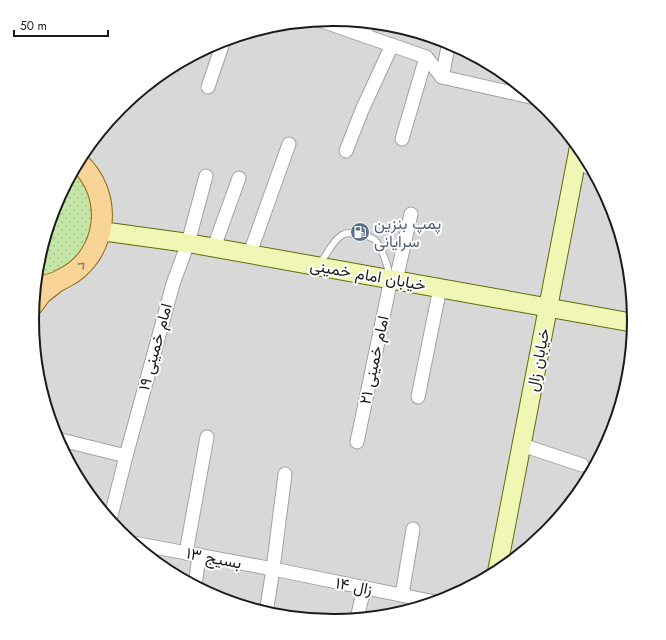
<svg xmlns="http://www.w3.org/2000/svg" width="666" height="640" viewBox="0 0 666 640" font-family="Jost,Vazirmatn,sans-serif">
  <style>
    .residential { fill: #d9d8d8 }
    .grass { fill: url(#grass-dots) }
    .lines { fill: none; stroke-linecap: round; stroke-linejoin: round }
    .lane-casing { stroke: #a2a2a2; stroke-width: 8 }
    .street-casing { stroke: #a2a2a2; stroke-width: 15 }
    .secondary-casing { stroke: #5d6c07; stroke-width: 20 }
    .primary-casing { stroke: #8e6704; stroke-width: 22 }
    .lane { stroke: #fff; stroke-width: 6 }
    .street { stroke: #fff; stroke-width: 13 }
    .secondary { stroke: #f0f7b4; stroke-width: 18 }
    .primary { stroke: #f9d499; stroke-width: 20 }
    .oneway { stroke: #958160 }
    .labels { text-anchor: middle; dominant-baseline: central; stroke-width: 4; stroke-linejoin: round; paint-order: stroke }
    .service-label { font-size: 16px; fill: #4e5e75; stroke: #fff; text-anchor: start }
    .street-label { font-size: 16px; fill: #1b1b1b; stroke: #fff }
    .rim { fill: none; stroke: #1b1b1b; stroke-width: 2 }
  </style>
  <defs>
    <pattern id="grass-dots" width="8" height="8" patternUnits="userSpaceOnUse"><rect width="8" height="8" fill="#c3e6a7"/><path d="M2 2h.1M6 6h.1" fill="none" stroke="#a7c58f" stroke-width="1.8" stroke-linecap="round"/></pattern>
  </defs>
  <rect width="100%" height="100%" fill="#ece9e0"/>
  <circle class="residential" cx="333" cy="320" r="300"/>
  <path class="grass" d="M72,172C100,195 98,244 68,264C58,271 48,273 36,275L38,261L55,205Z"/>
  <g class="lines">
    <g class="lane-casing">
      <path id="lane" d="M319,264C328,254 332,241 342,235C347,232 352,233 357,234C363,235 370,236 375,240C382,247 388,267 390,277"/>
    </g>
    <g class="street-casing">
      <g id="street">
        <polyline points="319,20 426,57 442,77"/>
        <polyline points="365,36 367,22"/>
        <polyline points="442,77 535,98"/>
        <polyline points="442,77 449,42"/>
        <polyline points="208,87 224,40"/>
        <polyline points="402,139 426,57"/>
        <polyline points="346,151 362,110 392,45"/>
        <polyline points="576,161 592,169"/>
        <polyline points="214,247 239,178"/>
        <polyline points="250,253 289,144"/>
        <polyline points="396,280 411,214"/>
        <polyline points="418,397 440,288"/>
        <polyline points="57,439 126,456"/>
        <polyline points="357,442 391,279"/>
        <polyline points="522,445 582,465"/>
        <polyline points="110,520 126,456 173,284 188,243 206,176"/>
        <polyline points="133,543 273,569 435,602"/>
        <polyline points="186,553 207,437"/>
        <polyline points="195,586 199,555"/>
        <polyline points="402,595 413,529"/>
        <polyline points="266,613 273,569 285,474"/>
        <polyline points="357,619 364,588"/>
      </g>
    </g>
    <g class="secondary-casing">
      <g id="secondary">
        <polyline points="101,231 188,243 634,323"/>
        <polyline points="497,572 579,147"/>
      </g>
    </g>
    <g class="primary-casing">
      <g id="primary">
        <path d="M35,286C45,286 56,283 64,278C108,256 115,194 78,162"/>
        <polyline points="33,305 41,294 55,283"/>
      </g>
    </g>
    <use href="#lane" class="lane"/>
    <use href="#street" class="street"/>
    <use href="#secondary" class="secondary"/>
    <use href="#primary" class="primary"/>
  </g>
  <defs><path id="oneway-chevron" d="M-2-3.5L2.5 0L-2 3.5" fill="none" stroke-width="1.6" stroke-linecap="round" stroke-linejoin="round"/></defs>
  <use class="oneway" href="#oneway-chevron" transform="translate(82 265) rotate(-45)"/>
  <defs>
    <g id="fuel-disc" transform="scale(1)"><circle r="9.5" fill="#5c6f8a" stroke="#fff"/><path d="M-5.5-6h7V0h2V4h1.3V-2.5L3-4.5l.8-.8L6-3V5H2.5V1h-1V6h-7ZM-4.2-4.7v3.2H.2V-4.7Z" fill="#fff"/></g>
  </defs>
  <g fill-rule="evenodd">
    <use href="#fuel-disc" x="360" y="232"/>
  </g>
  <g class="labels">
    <g class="service-label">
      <text x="374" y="223">پمپ بنزین<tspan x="374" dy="18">سرایانی</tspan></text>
    </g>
    <g class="street-label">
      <text transform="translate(368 275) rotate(10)">خیابان امام خمینی</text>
      <text transform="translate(155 347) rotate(-75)">امام خمینی ۱۹</text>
      <text transform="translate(374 360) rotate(-78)">امام خمینی ۲۱</text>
      <text transform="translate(538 360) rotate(-79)">خیابان زال</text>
      <text transform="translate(214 558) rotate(11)">بسیج ۱۳</text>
      <text transform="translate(354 586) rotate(11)">زال ۱۴</text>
    </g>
  </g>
  <path d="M0 0H666V640H0ZM39 320a294 294 0 1 1 588 0a294 294 0 1 1-588 0Z" fill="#fff" fill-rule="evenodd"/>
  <path class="rim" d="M39 320a294 294 0 1 1 588 0a294 294 0 1 1-588 0Z"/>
  <path d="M14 30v6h94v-6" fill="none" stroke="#1b1b1b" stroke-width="2"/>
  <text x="20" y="30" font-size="12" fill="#1b1b1b" stroke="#ffffff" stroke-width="3" paint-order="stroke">50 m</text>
</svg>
